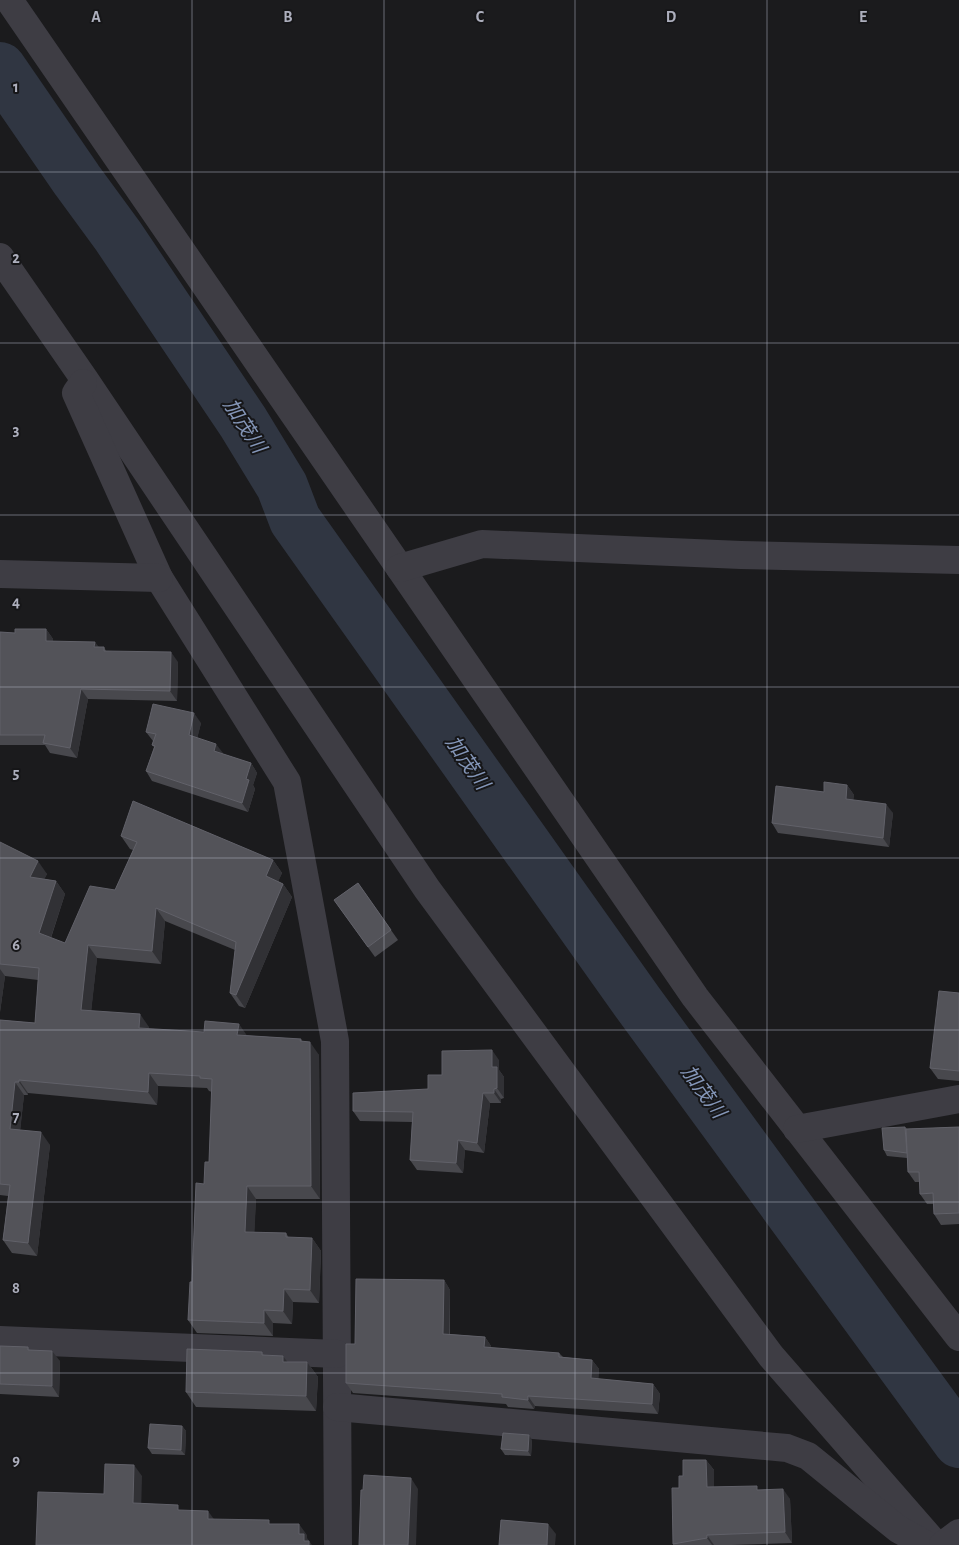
<svg xmlns="http://www.w3.org/2000/svg" width="959" height="1545" viewBox="0 0 959 1545" font-family="'Alegreya Sans','Noto Sans JP',sans-serif">
  <style>
    .lines { fill: none; stroke-linecap: round; stroke-linejoin: round }
    .river { stroke: #303642; stroke-width: 52 }
    .street { stroke: #3e3d44; stroke-width: 28 }
    .wall { fill: #48484d }
    .shaded-wall { fill: #313135 }
    .building { fill: #535359; stroke: #616169 }
    .grid { fill: none; stroke: #adafbd; stroke-width: 1; stroke-opacity: 0.55 }
    .labels { text-anchor: middle; dominant-baseline: central; stroke-width: 4; stroke-linejoin: round; paint-order: stroke }
    .water-label { font-size: 20px; font-style: italic; fill: #8496b8; stroke: #161618 }
    .grid-label { font-size: 16px; text-anchor: middle; font-weight: bold; fill: #adafbd; stroke: #161618; stroke-width: 4; stroke-linejoin: round; paint-order: stroke }
  </style>
  <rect width="100%" height="100%" fill="#1b1b1d"/>
  <g class="lines">
    <polyline class="river" points="0,68 77,180 118,236 243,422 282,486 295,520 638,1003 959,1442"/>
    <g class="street">
      <polyline points="9,0 695,997 959,1337"/>
      <polyline points="0,257 85,380 427,889 771,1356 936,1545"/>
      <polyline points="83,383 76,393 159,578 287,782 335,1041 338,1545"/>
      <polyline points="400,568 482,544 741,555 959,560"/>
      <polyline points="0,574 159,578"/>
      <polyline points="797,1129 959,1099"/>
      <polyline points="0,1340 337,1354"/>
      <polyline points="337,1407 787,1448 808,1456 898,1529 925,1544"/>
      <polyline points="943,1545 959,1533"/>
    </g>
  </g>
  <g class="wall">
    <polygon points="46,629 53,639 53,641 99,647 104,647 106,651 178,662 177,701 88,699 77,758 50,753 45,745 0,745 0,632 15,633"/>
    <polygon points="201,723 197,738 223,754 251,763 257,773 253,785 255,789 248,812 152,781 146,771 154,747 152,745 153,741 146,732"/>
    <polygon points="847,785 854,795 853,800 893,813 889,847 778,833 772,823 824,792"/>
    <polygon points="121,836 273,860 282,873 278,881 283,884 292,897 245,1008 239,1006 230,993 235,950 165,921 161,964 97,958 91,1011 149,1027 149,1029 301,1039 303,1042 319,1055 320,1199 256,1199 254,1232 286,1233 289,1238 312,1238 321,1251 319,1303 293,1302 292,1324 273,1323 273,1336 197,1333 188,1320 204,1184 209,1162 212,1092 209,1091 207,1088 158,1086 157,1105 28,1093 28,1095 24,1095 20,1130 50,1145 37,1256 12,1253 3,1240 8,1196 0,1195 0,1020 35,1023 38,980 5,976 0,1012 0,842 47,874 44,879 56,881 65,894 51,938 65,943 115,890 133,850 130,849"/>
    <polygon points="358,883 398,940 375,957 334,900"/>
    <polygon points="959,993 959,1081 938,1079 930,1068"/>
    <polygon points="499,1060 499,1070 504,1077 504,1098 501,1099 501,1103 490,1103 484,1153 465,1150 463,1173 417,1170 410,1160 412,1122 360,1121 353,1111 428,1089 442,1075"/>
    <polygon points="905,1127 907,1129 959,1127 959,1224 941,1225 934,1214 933,1204 927,1204 920,1194 920,1182 915,1182 908,1172 907,1158 887,1156 884,1150"/>
    <polygon points="444,1280 450,1290 450,1334 485,1337 491,1346 491,1348 559,1353 563,1357 592,1360 599,1369 598,1379 653,1384 660,1394 658,1414 535,1406 534,1409 508,1407 506,1404 353,1393 346,1383 355,1344"/>
    <polygon points="0,1346 28,1347 30,1350 60,1361 59,1397 0,1394"/>
    <polygon points="262,1352 264,1355 287,1362 307,1362 318,1377 316,1411 196,1407 186,1392"/>
    <polygon points="182,1426 186,1431 185,1455 152,1454 148,1448"/>
    <polygon points="532,1440 531,1456 505,1455 501,1449"/>
    <polygon points="706,1460 714,1470 714,1487 760,1490 790,1499 792,1543 732,1545 673,1545 679,1488 683,1476"/>
  </g>
  <g class="shaded-wall">
    <polygon points="46,629 53,639 53,651 46,641"/>
    <polygon points="95,642 102,651 94,647"/>
    <polygon points="171,652 178,662 177,701 170,691"/>
    <polygon points="81,689 88,699 77,758 70,748"/>
    <polygon points="194,713 201,723 196,744 189,735"/>
    <polygon points="216,744 223,753 220,760 214,751"/>
    <polygon points="251,763 257,773 253,785 255,789 248,812 242,803 246,779"/>
    <polygon points="847,785 854,795 852,808 846,799"/>
    <polygon points="886,804 893,813 889,847 883,838"/>
    <polygon points="273,860 282,873 275,889 266,876"/>
    <polygon points="38,861 47,874 39,890 30,877"/>
    <polygon points="56,881 65,894 48,946 39,933"/>
    <polygon points="283,884 292,897 245,1008 236,995"/>
    <polygon points="156,908 165,921 161,964 152,951"/>
    <polygon points="88,945 97,958 90,1023 81,1010"/>
    <polygon points="0,969 5,976 0,1012"/>
    <polygon points="140,1014 149,1027 148,1041 139,1028"/>
    <polygon points="239,1024 248,1037 237,1035"/>
    <polygon points="310,1042 319,1055 320,1199 311,1186"/>
    <polygon points="492,1050 499,1060 499,1070 504,1077 504,1098 497,1088 492,1067"/>
    <polygon points="149,1073 158,1086 157,1105 148,1092"/>
    <polygon points="19,1080 28,1093 28,1095 19,1082"/>
    <polygon points="15,1082 24,1095 19,1142 10,1129"/>
    <polygon points="494,1089 501,1099 501,1103 494,1093"/>
    <polygon points="483,1093 490,1103 484,1153 477,1143"/>
    <polygon points="41,1132 50,1145 37,1256 28,1243"/>
    <polygon points="458,1140 465,1150 463,1173 456,1163"/>
    <polygon points="247,1186 256,1199 254,1245 245,1232"/>
    <polygon points="312,1238 321,1251 319,1303 310,1290"/>
    <polygon points="444,1280 450,1290 449,1344 443,1334"/>
    <polygon points="284,1289 293,1302 292,1324 283,1311"/>
    <polygon points="264,1310 273,1323 273,1336 264,1323"/>
    <polygon points="485,1337 491,1346 491,1357 484,1347"/>
    <polygon points="52,1351 60,1361 59,1397 52,1386"/>
    <polygon points="283,1356 294,1371 283,1362"/>
    <polygon points="592,1360 599,1369 598,1388 591,1378"/>
    <polygon points="307,1362 318,1377 316,1411 306,1396"/>
    <polygon points="653,1384 660,1394 658,1414 652,1404"/>
    <polygon points="528,1396 535,1406 534,1409 528,1400"/>
    <polygon points="182,1426 186,1431 185,1455 181,1450"/>
    <polygon points="529,1435 532,1440 531,1456 528,1451"/>
    <polygon points="706,1460 714,1470 714,1498 707,1487"/>
    <polygon points="134,1465 142,1476 141,1514 133,1503"/>
    <polygon points="411,1478 418,1489 416,1545 408,1545"/>
    <polygon points="783,1489 790,1499 792,1543 785,1532"/>
    <polygon points="208,1511 216,1522 208,1519"/>
    <polygon points="299,1524 307,1535 307,1538 312,1545 306,1545 299,1534"/>
    <polygon points="548,1524 556,1534 555,1545 547,1545"/>
    <polygon points="707,1535 714,1545 712,1545 707,1538"/>
  </g>
  <g class="building">
    <polygon points="15,629 46,629 46,641 95,642 94,647 104,647 104,651 171,652 170,691 81,689 70,748 43,743 45,735 0,735 0,632 15,633"/>
    <polygon points="153,704 194,713 189,735 216,744 214,751 251,763 246,779 249,780 242,803 146,771 155,746 152,745 156,734 146,732"/>
    <polygon points="824,782 847,785 846,799 886,804 883,838 772,823 776,786 824,792"/>
    <polygon points="133,801 273,860 266,876 283,884 236,995 230,993 236,942 156,908 152,951 88,945 81,1010 140,1014 139,1028 204,1032 205,1021 239,1024 237,1035 301,1039 300,1041 310,1042 311,1186 247,1186 245,1232 286,1233 286,1237 312,1238 310,1290 284,1289 283,1311 264,1310 264,1323 188,1320 190,1282 192,1282 196,1183 204,1184 205,1162 209,1162 212,1079 200,1078 200,1076 149,1073 148,1092 19,1080 19,1082 15,1082 10,1129 41,1132 28,1243 3,1240 10,1185 0,1184 0,1020 35,1023 39,968 0,964 0,842 38,861 30,877 56,881 39,933 65,943 90,886 115,890 137,842 121,836"/>
    <polygon points="358,883 391,930 368,947 334,900"/>
    <polygon points="939,991 959,993 959,1071 930,1068"/>
    <polygon points="492,1050 492,1067 497,1067 497,1088 494,1089 494,1093 483,1093 477,1143 458,1140 456,1163 410,1160 413,1112 353,1111 353,1093 428,1089 428,1075 442,1075 442,1051"/>
    <polygon points="905,1127 907,1153 884,1150 882,1128"/>
    <polygon points="959,1127 959,1213 934,1214 933,1193 920,1194 919,1172 908,1172 906,1129"/>
    <polygon points="356,1279 444,1280 443,1334 485,1337 484,1347 559,1353 559,1357 592,1360 591,1378 653,1384 652,1404 528,1396 528,1400 502,1397 502,1394 346,1383 346,1344 355,1344"/>
    <polygon points="0,1346 28,1347 28,1350 52,1351 52,1386 0,1384"/>
    <polygon points="187,1349 262,1352 262,1355 283,1356 283,1362 307,1362 306,1396 186,1392"/>
    <polygon points="150,1424 182,1426 181,1450 148,1448"/>
    <polygon points="503,1433 529,1435 528,1451 501,1449"/>
    <polygon points="683,1460 706,1460 707,1487 757,1486 757,1490 783,1489 785,1532 707,1535 707,1538 673,1544 672,1488 679,1488 679,1476 683,1476"/>
    <polygon points="105,1464 134,1465 133,1503 178,1505 178,1510 208,1511 208,1519 269,1520 269,1524 299,1524 299,1534 304,1534 304,1541 309,1541 309,1545 36,1545 38,1492 104,1494"/>
    <polygon points="364,1475 411,1478 408,1545 359,1545 361,1490 363,1490"/>
    <polygon points="501,1520 548,1524 547,1545 499,1545"/>
  </g>
  <path class="grid" d="M192,0V1545M384,0V1545M575,0V1545M767,0V1545M0,172H959M0,343H959M0,515H959M0,687H959M0,858H959M0,1030H959M0,1202H959M0,1373H959"/>
  <g class="labels">
    <g class="water-label">
      <text transform="translate(244 426) rotate(57)">加茂川</text>
      <text transform="translate(467 763) rotate(55)">加茂川</text>
      <text transform="translate(703 1092) rotate(54)">加茂川</text>
    </g>
  </g>
  <g class="grid-label">
    <text x="96" y="22">A</text>
    <text x="288" y="22">B</text>
    <text x="480" y="22">C</text>
    <text x="671" y="22">D</text>
    <text x="863" y="22">E</text>
    <text x="16" y="92">1</text>
    <text x="16" y="263">2</text>
    <text x="16" y="435">3</text>
    <text x="16" y="607">4</text>
    <text x="16" y="778">5</text>
    <text x="16" y="950">6</text>
    <text x="16" y="1122">7</text>
    <text x="16" y="1293">8</text>
    <text x="16" y="1465">9</text>
  </g>
</svg>
